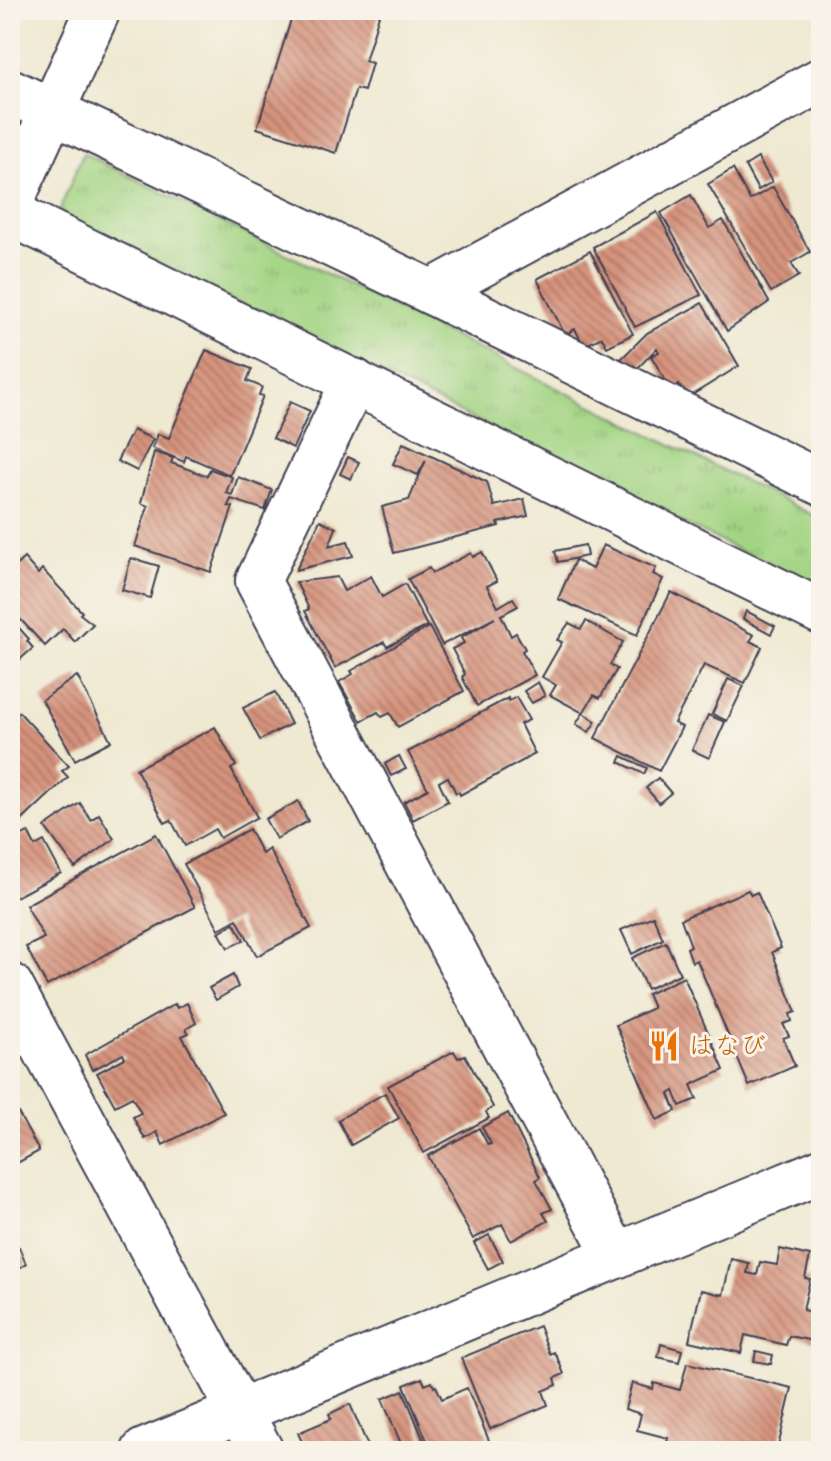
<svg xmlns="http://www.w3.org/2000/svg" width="831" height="1461" viewBox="0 0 831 1461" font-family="'Architects Daughter','Klee One',sans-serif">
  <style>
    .park { fill: url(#park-tufts); stroke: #627b5f; stroke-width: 2 }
    .building { fill: url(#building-back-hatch) }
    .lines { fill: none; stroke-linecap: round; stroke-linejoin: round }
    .minor-casing { stroke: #414052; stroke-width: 48 }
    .minor { stroke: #fff; stroke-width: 44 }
    .labels { text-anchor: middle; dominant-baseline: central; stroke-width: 6; stroke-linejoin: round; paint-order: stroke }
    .food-label { font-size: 26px; fill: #c56008; stroke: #f7f3e8; text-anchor: start }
  </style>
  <defs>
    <pattern id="park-tufts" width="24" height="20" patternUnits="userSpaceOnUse" patternTransform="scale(2)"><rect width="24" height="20" fill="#a3d483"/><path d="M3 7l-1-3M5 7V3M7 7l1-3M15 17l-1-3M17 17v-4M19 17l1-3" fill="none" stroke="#8cb672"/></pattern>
    <pattern id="building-back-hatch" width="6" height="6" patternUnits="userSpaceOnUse" patternTransform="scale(2)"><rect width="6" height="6" fill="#d5927b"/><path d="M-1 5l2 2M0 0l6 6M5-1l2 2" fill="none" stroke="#ac7766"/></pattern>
  </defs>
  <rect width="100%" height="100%" fill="#f7f3e8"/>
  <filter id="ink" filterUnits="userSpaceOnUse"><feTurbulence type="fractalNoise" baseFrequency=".0125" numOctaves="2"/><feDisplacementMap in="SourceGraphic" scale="16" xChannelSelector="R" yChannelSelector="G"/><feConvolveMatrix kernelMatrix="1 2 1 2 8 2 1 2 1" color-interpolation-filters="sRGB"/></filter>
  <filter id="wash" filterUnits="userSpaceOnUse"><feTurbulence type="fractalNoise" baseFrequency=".006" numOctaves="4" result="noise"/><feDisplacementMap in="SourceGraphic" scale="32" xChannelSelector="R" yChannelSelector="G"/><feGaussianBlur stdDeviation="1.8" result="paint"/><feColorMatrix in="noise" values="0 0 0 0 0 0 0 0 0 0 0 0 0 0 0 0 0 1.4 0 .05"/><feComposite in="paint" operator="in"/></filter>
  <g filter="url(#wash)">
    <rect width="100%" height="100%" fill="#efe9d2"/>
    <polygon class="park" points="83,153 821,519 821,591 58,214"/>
    <g id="blocks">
      <g class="building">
        <polygon points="294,10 380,12 365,61 372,63 364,91 356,89 336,153 257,128"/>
        <polygon points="758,158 772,182 758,190 745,166"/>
        <polygon points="733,169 750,200 773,187 810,252 791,263 799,276 771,292 708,184"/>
        <polygon points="691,195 709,228 723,220 769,302 727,331 661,213"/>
        <polygon points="657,212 701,295 635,327 593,247"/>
        <polygon points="590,251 633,334 607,347 602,337 584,346 575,329 565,335 537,279"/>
        <polygon points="702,303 739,366 687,398 679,385 671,390 651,356 659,352 657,348 634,372 621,359 647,333"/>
        <polygon points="206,350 252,369 247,381 262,387 259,395 263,396 230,475 186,456 184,462 152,448 158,434 169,438"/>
        <polygon points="290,402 310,411 293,448 273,438"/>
        <polygon points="133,430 153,439 137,471 117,461"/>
        <polygon points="403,443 487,482 494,506 524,499 528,516 498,523 499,526 394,553 382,507 409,500 426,460 418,475 393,464"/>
        <polygon points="154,452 173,458 171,463 207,476 210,469 232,477 226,493 232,495 238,477 272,490 265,510 231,499 228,506 233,507 211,572 135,546 148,506 141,503"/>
        <polygon points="348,457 359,462 351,479 340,474"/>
        <polygon points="320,520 336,528 329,546 348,541 353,556 296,570"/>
        <polygon points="585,545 587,556 558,562 555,551"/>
        <polygon points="603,545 656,568 653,574 663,579 637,635 558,599 575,560 592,569"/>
        <polygon points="482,552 497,581 487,586 498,607 513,598 518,606 501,615 511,636 516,633 525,649 522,651 535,675 477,706 462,677 465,674 452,649 464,643 461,638 495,618 442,645 408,579 429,568 432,573 471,553 473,557"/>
        <polygon points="24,558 38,574 42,569 82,612 80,614 93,624 75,642 63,629 45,646 10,608 10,571"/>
        <polygon points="131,558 159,566 150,598 122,590"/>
        <polygon points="371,576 382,597 405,584 427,626 387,647 384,642 335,668 305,611 309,609 296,582 337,577 344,591"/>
        <polygon points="671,592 754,635 750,641 762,647 745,683 704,665 674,723 682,727 659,771 595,738"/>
        <polygon points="746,611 775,626 771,634 743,619"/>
        <polygon points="10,618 29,639 27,641 33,648 16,663 10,655"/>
        <polygon points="586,621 623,642 610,665 617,669 600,698 594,695 583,713 550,695 556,685 542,677 562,642 557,640 569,623 581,629"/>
        <polygon points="429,627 464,691 398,727 390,713 382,717 378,712 361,721 339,682 353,674 351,671"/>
        <polygon points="77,676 111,741 75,760 42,700"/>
        <polygon points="728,679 744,686 727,721 712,714"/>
        <polygon points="538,682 545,696 532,703 524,691"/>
        <polygon points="275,692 291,724 260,740 243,708"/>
        <polygon points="516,697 529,720 520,724 535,754 460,795 459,792 456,793 448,777 439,782 448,801 413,820 404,802 428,789 408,752 508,698 509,701"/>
        <polygon points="19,712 69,766 62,771 68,777 16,826 10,820 10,721"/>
        <polygon points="583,713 596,721 589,732 576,724"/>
        <polygon points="708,715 725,722 709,758 692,750"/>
        <polygon points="215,727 236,766 231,769 257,817 220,838 215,829 185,846 171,820 165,823 136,769"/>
        <polygon points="399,756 406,769 391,776 385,764"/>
        <polygon points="622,756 647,768 644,774 619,762"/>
        <polygon points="658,778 671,793 659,803 646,788"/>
        <polygon points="298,801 308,821 276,839 265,819"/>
        <polygon points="80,803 91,820 99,814 114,839 75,868 45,827"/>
        <polygon points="249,829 262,854 269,849 311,928 257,956 237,919 219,929 184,864"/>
        <polygon points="28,832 35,846 44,841 61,873 10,900 10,841"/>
        <polygon points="156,834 195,907 47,986 26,947 44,938 26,905"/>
        <polygon points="748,890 751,895 757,892 781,948 772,952 796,1012 790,1014 792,1021 783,1024 789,1036 783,1038 795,1066 749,1086 697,960 692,962 687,948 691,946 681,919"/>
        <polygon points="653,916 663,939 632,954 621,930"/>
        <polygon points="234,923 244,940 228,948 219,932"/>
        <polygon points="666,942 680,974 647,989 632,958"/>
        <polygon points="233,975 238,987 216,1000 209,988"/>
        <polygon points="684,977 724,1070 691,1085 697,1099 680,1106 674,1091 669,1094 676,1111 657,1120 616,1025 653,1008 647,994"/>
        <polygon points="187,1003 196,1023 186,1029 189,1033 182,1036 224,1113 163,1145 157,1132 145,1139 133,1117 141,1113 132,1097 115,1106 97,1073 125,1058 123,1054 92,1070 85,1055 175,1004 177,1008"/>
        <polygon points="454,1051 458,1058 465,1055 493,1107 486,1112 489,1118 424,1153 388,1086"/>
        <polygon points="385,1093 399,1118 351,1145 338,1120"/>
        <polygon points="10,1098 39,1151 10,1167"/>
        <polygon points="508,1113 540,1177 536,1180 552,1209 543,1213 548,1221 511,1241 502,1224 473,1239 428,1156 479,1128 488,1145 491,1144 482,1127"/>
        <polygon points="489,1235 503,1261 488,1269 474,1243"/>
        <polygon points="19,1247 26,1264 14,1271 10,1266 10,1251"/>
        <polygon points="780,1249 810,1256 805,1278 810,1279 803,1310 819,1314 813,1341 789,1336 786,1345 745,1335 741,1353 689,1341 701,1290 723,1295 731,1259 749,1263 747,1273 757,1275 760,1262 777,1265"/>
        <polygon points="539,1326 550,1354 554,1352 557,1357 564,1374 555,1378 557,1385 543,1391 548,1405 490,1429 461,1358"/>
        <polygon points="661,1344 682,1350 679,1362 658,1357"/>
        <polygon points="756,1351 773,1355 771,1364 754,1361"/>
        <polygon points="687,1363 792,1388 777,1451 665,1451 668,1438 637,1430 641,1414 625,1409 632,1383 653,1389 654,1383 680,1390"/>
        <polygon points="422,1378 425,1385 432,1382 434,1387 436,1386 442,1399 467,1388 493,1450 431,1451 404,1385"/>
        <polygon points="403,1390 428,1451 411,1451 408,1444 402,1446 382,1399"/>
        <polygon points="350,1404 370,1451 306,1451 298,1433 331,1419 329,1414"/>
      </g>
    </g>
  </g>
  <g filter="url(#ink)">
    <use href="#blocks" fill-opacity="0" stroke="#414052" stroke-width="2"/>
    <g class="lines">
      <g class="minor-casing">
        <g id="minor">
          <polyline points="10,91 431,292 821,483"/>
          <polyline points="10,204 98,10"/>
          <polyline points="10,213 821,612"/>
          <polyline points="431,292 821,80"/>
          <polyline points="354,381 258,581 616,1256"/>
          <polyline points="10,985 261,1451"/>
          <polyline points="144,1451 821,1171"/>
        </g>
      </g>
      <use href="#minor" class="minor"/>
    </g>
  </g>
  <defs>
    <g id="restaurant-bare" transform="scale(2.4)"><path d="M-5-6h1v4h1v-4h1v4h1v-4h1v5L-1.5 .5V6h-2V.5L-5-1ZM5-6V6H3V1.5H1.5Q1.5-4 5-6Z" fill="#e8710a" stroke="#f7f3e8" stroke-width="2.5" paint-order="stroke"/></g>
  </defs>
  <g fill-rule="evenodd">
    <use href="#restaurant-bare" x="664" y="1046"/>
  </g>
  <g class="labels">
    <g class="food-label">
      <text x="688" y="1046">はなび</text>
    </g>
  </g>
  <rect width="831" height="1461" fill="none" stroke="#f7f3e8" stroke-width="40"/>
</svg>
